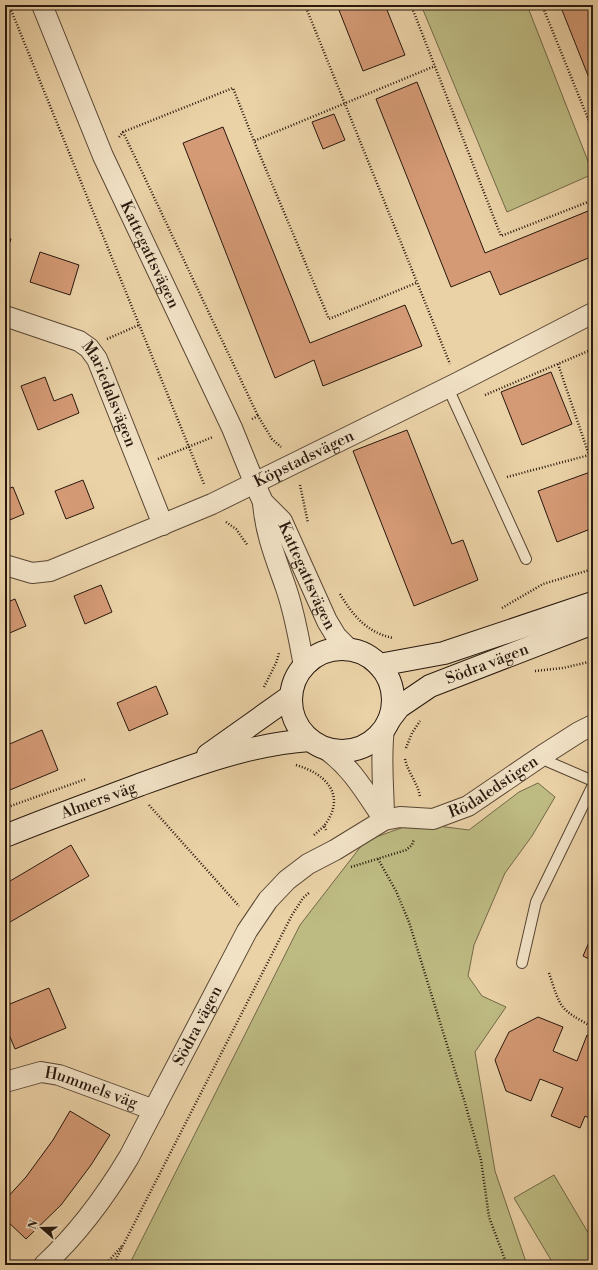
<svg xmlns="http://www.w3.org/2000/svg" width="598" height="1270" viewBox="0 0 598 1270" font-family="'Libre Bodoni',serif">
  <style>
    .green { fill: #bdba82; stroke: #726948 }
    .building { fill: #d49a75; stroke: #28180d }
    .lines { fill: none; stroke-linecap: round; stroke-linejoin: round }
    .lane-casing { stroke: #584633; stroke-width: 12 }
    .street-casing { stroke: #584633; stroke-width: 22 }
    .secondary-casing { stroke: #28180d; stroke-width: 24 }
    .path { stroke: #28180d; stroke-width: 2.5; stroke-dasharray: 1 2; stroke-linecap: butt }
    .lane { stroke: #f1e1c5; stroke-width: 10 }
    .street { stroke: #f1e1c5; stroke-width: 20 }
    .secondary { stroke: #f1e1c5; stroke-width: 22 }
    .labels { text-anchor: middle; dominant-baseline: central; stroke-width: 4; stroke-linejoin: round; paint-order: stroke }
    .street-label { font-size: 16px; fill: #28180d; stroke: #f1e1c5 }
  </style>
  <rect width="100%" height="100%" fill="#ead1a6"/>
  <filter id="stains"><feTurbulence type="fractalNoise" baseFrequency=".005" numOctaves="4"/><feColorMatrix values="0 0 0 0 .2 0 0 0 0 .09 0 0 0 0 .02 0 0 0 .5 -.17"/></filter>
  <radialGradient id="worn" r=".72"><stop offset=".6" stop-color="#630" stop-opacity="0"/><stop offset="1" stop-color="#630" stop-opacity=".3"/></radialGradient>
  <g class="green">
    <polygon points="421,5 527,5 593,174 507,212"/>
    <polygon points="538,783 555,797 532,836 505,873 474,945 468,976 482,996 506,1007 475,1052 495,1171 527,1265 129,1265 300,925 365,841 415,823 469,830 519,792"/>
    <polygon points="554,1175 593,1241 593,1265 554,1265 514,1198"/>
  </g>
  <g class="building">
    <polygon points="337,5 385,5 405,55 363,71"/>
    <polygon points="560,5 593,5 593,88"/>
    <polygon points="417,82 485,253 593,209 593,256 500,295 490,271 451,287 376,99"/>
    <polygon points="334,114 345,140 323,149 312,122"/>
    <polygon points="223,127 310,343 405,305 422,346 323,386 314,360 275,378 183,143"/>
    <polygon points="5,237 11,239 5,255"/>
    <polygon points="40,252 79,265 70,295 30,282"/>
    <polygon points="551,372 572,424 522,445 501,392"/>
    <polygon points="45,377 54,401 72,394 79,413 38,430 21,386"/>
    <polygon points="407,430 452,544 463,540 478,580 414,606 353,451"/>
    <polygon points="593,471 593,528 557,542 538,491"/>
    <polygon points="83,480 94,508 66,519 55,491"/>
    <polygon points="13,487 24,514 5,522 5,490"/>
    <polygon points="101,585 112,612 85,624 74,596"/>
    <polygon points="15,599 26,626 5,635 5,603"/>
    <polygon points="156,686 168,714 129,731 117,703"/>
    <polygon points="42,730 58,770 5,792 5,746"/>
    <polygon points="71,845 89,876 5,925 5,884"/>
    <polygon points="593,933 593,961 583,956"/>
    <polygon points="49,988 66,1028 15,1049 5,1025 5,1006"/>
    <polygon points="538,1017 563,1027 553,1051 577,1061 587,1035 593,1037 593,1120 585,1116 580,1128 551,1116 563,1088 540,1079 531,1101 506,1091 495,1060 509,1032"/>
    <polygon points="70,1111 110,1135 91,1165 61,1205 26,1239 5,1219 5,1200 26,1177 53,1140"/>
  </g>
  <g class="lines">
    <g class="lane-casing">
      <g id="lane">
        <polyline points="448,388 526,559"/>
        <polyline points="543,755 549,762 593,781"/>
        <polyline points="522,963 536,902 593,785"/>
      </g>
    </g>
    <g class="street-casing">
      <g id="street">
        <path id="s1" d="M42,5L103,156L232,428L254,482L263,502L282,521L327,621L336,636L349,649"/>
        <path id="s2" d="M5,316L79,341L89,348L97,359L163,525"/>
        <path d="M263,502C265,533 276,559 286,588C295,614 299,640 304,666"/>
        <path id="s3" d="M5,565L32,573L50,571L212,504L457,383L593,313"/>
        <path d="M324,748C351,766 366,793 384,820"/>
        <path d="M384,820C384,789 380,759 384,729"/>
        <path id="s4" d="M5,1082L41,1072L59,1075L154,1110"/>
        <path id="s5" d="M44,1265C79,1233 105,1197 129,1157L247,931L268,900L287,880L308,864L335,850L384,820L400,817L433,819L468,806L543,755L579,732L593,725"/>
      </g>
    </g>
    <g class="secondary-casing">
      <g id="secondary">
        <circle cx="342" cy="700" r="51"/>
        <polyline points="379,665 444,653 593,603"/>
        <path id="s6" d="M389,720L399,707L430,686L593,623"/>
        <polyline points="208,755 291,696"/>
        <path id="s7" d="M5,836C49,818 94,802 139,785C194,765 251,744 310,740"/>
      </g>
    </g>
    <g class="path">
      <polyline points="9,5 204,484"/>
      <polyline points="305,5 450,364"/>
      <polyline points="411,5 501,236 593,200"/>
      <polyline points="542,5 593,131"/>
      <polyline points="123,132 258,416"/>
      <polyline points="119,137 123,132 233,88 254,141"/>
      <polyline points="416,283 329,319 254,141 435,66"/>
      <polyline points="107,339 139,325"/>
      <polyline points="558,364 589,455"/>
      <polyline points="485,395 593,349"/>
      <polyline points="252,419 258,416 272,439 281,447"/>
      <polyline points="158,459 213,437"/>
      <polyline points="507,477 593,454"/>
      <polyline points="300,485 308,523"/>
      <polyline points="226,522 236,529 248,546"/>
      <path d="M340,594C353,616 368,633 393,638"/>
      <polyline points="502,608 543,584 593,569"/>
      <polyline points="535,671 563,668 593,661"/>
      <polyline points="264,687 276,663 279,653"/>
      <polyline points="406,748 412,733 420,721"/>
      <path d="M405,759C408,773 418,783 420,797"/>
      <path d="M296,765C327,774 347,796 324,826L326,830"/>
      <polyline points="149,805 239,906"/>
      <polyline points="5,808 86,779"/>
      <polyline points="314,835 324,826"/>
      <polyline points="378,859 396,891 409,922 465,1103 481,1160 489,1217 507,1265"/>
      <polyline points="351,867 406,850 412,845 414,839"/>
      <path d="M549,973C561,1009 559,1009 593,1027"/>
      <polyline points="105,1265 122,1246"/>
      <polyline points="113,1265 292,915 303,898 310,892"/>
    </g>
    <use href="#lane" class="lane"/>
    <use href="#street" class="street"/>
    <use href="#secondary" class="secondary"/>
  </g>
  <g class="labels">
    <g class="street-label">
      <text stroke="none"><textPath href="#s1" startOffset="272">Kattegattsvägen</textPath></text>
      <text stroke="none"><textPath href="#s2" startOffset="141">Mariedalsvägen</textPath></text>
      <text stroke="none"><textPath href="#s3" startOffset="324">Köpstadsvägen</textPath></text>
      <text stroke="none"><textPath href="#s1" startOffset="631">Kattegattsvägen</textPath></text>
      <text stroke="none"><textPath href="#s6" startOffset="115">Södra vägen</textPath></text>
      <text stroke="none"><textPath href="#s5" startOffset="690">Rödaledstigen</textPath></text>
      <text stroke="none"><textPath href="#s7" startOffset="100">Almers väg</textPath></text>
      <text stroke="none"><textPath href="#s5" startOffset="286">Södra vägen</textPath></text>
      <text stroke="none"><textPath href="#s4" startOffset="90">Hummels väg</textPath></text>
    </g>
  </g>
  <rect width="598" height="1270" fill="none" stroke="#ead1a6" stroke-width="20"/>
  <rect x="6" y="6" width="586" height="1258" fill="none" stroke="#28180d" stroke-width="2"/>
  <rect x="10" y="10" width="578" height="1250" fill="none" stroke="#28180d"/>
  <g transform="translate(42 1228) rotate(290)" stroke="#f1e1c5" stroke-width="3" paint-order="stroke">
  <path d="M0-3L7 15L0 10L-7 15Z" fill="#28180d"/>
  <text y="-6" font-size="11" font-weight="bold" text-anchor="middle" fill="#28180d">N</text>
  </g>
  <rect width="100%" height="100%" filter="url(#stains)"/>
  <rect width="100%" height="100%" fill="url(#worn)"/>
</svg>
